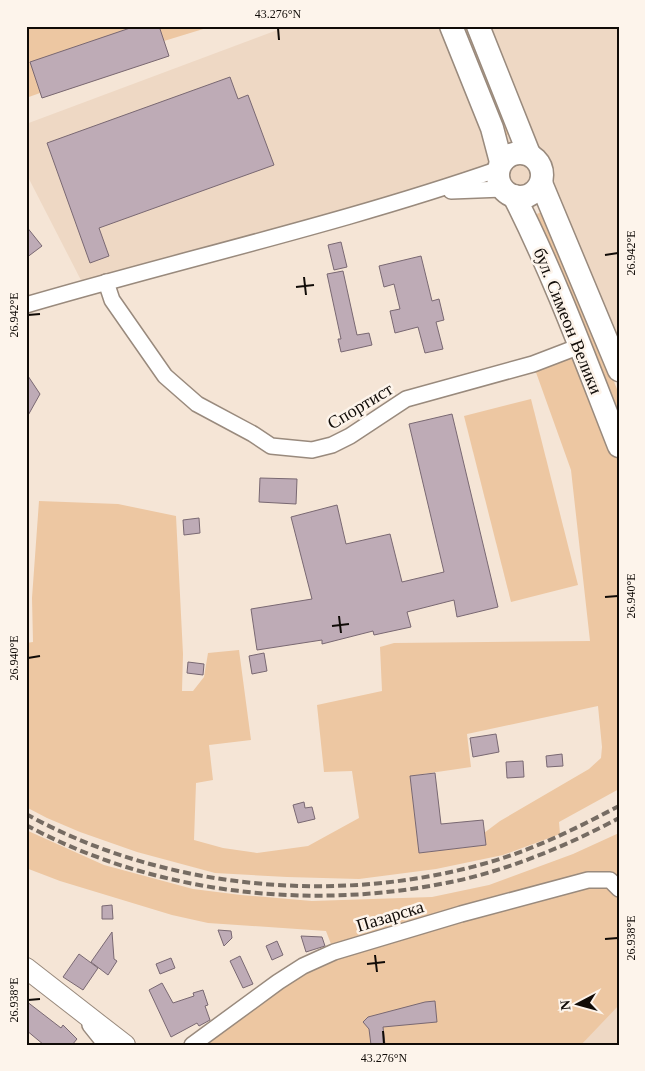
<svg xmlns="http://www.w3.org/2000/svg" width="645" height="1071" viewBox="0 0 645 1071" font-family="'Times New Roman',serif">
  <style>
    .built { fill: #eed8c4 }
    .green { fill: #edc7a2; fill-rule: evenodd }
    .building { fill: #beabb6; stroke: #796872 }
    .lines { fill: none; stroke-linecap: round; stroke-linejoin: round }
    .minor-casing { stroke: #998a7d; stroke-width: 18 }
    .tertiary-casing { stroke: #998a7d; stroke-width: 22 }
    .secondary-casing { stroke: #998a7d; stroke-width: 25 }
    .minor { stroke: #fff; stroke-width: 15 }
    .tertiary { stroke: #fff; stroke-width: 20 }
    .secondary { stroke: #fff; stroke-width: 22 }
    .rail { stroke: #766c63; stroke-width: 4; stroke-dasharray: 8 4; stroke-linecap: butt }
    .ticks { fill: none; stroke: #100b07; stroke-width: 2 }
    .labels { text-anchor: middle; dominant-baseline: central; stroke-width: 5; stroke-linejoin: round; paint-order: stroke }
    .street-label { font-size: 18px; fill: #100b07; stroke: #fdf4eb }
    .neatline { fill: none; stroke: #100b07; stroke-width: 2 }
    .ticks-label { font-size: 12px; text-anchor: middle; fill: #100b07 }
  </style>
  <rect width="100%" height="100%" fill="#f5e5d6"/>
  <g class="built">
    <polygon points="288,26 619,26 619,351 541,183 527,196 435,191 85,288 29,179 26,172 26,124"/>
    <polygon points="617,1005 619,1005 619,1045 581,1045"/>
  </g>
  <g class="green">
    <polygon points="26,26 213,26 164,41 169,56 42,98 40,93 26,98"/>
    <polygon points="457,26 471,26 513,133 501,137"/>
    <polygon points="545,210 619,394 619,430 535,215"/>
    <path d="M580,346L619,446V789L559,822L560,834L503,855L436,869L359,879L287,877L215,873L137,852L80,832L47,818L26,807V643L33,642L32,598L39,501L118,504L176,516L183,654L182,691H193L204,677L208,653L239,650L251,740L209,745L213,780L196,783L194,840L223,848L257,853L308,846L359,818L352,771L324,772L317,705L382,691L380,647L394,643L590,641L571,470L533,364ZM598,706L602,747L601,758L589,769L500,821L484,833L486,845L419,853L410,776L471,767L467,734Z"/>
    <polygon points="531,399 578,585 511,602 464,416"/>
    <polygon points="26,830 104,865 193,889 241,895 312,901 432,897 489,885 573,854 619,833 619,1005 581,1045 192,1045 334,952 326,931 208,923 172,915 60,881 26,868"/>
  </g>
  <g class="building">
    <polygon points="136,26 159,26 169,56 42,98 30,62"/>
    <polygon points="230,77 238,99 248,95 274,165 99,228 109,256 90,263 47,143"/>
    <polygon points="26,226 42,246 26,258"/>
    <polygon points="341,242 347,267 334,270 328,245"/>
    <polygon points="421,256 432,301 439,299 444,320 436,322 443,349 425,353 418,327 395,333 390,311 400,309 394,284 384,287 379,266"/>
    <polygon points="343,271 357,335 369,333 372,345 341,352 338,339 341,339 327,274"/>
    <polygon points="26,373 40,394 26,419"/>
    <polygon points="452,414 498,607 457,617 454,600 407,612 411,627 374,635 373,631 322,644 322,640 257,650 251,609 312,599 291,517 337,505 346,544 390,534 402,582 444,572 409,424"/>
    <polygon points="260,478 297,479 296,504 259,502"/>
    <polygon points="199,518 200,533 184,535 183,520"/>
    <polygon points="264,653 267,671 252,674 249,656"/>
    <polygon points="188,662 204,664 203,675 187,673"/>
    <polygon points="496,734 499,752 473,757 470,738"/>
    <polygon points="562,754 563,766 547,767 546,756"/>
    <polygon points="523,761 524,777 507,778 506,762"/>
    <polygon points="435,773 441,824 483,820 486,845 419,853 410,776"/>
    <polygon points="304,802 305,808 312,807 315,819 298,823 293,805"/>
    <polygon points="112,905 113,919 102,919 102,906"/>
    <polygon points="218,930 231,931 232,938 224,946"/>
    <polygon points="112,932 114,959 117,961 108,975 91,962"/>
    <polygon points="301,936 322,937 325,946 306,952"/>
    <polygon points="277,941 283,955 272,960 266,946"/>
    <polygon points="79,954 98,968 83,990 63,977"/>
    <polygon points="240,956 253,984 243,988 230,961"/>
    <polygon points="171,958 175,968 160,974 156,964"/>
    <polygon points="162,983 173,1003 194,996 193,993 203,990 208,1005 205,1006 210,1020 199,1026 197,1023 171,1037 149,990"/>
    <polygon points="26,1001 61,1028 63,1025 77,1039 72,1045 44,1045 26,1030"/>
    <polygon points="435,1001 437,1022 383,1027 385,1045 371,1045 369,1029 363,1022 368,1017 425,1002"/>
  </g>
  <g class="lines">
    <g class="minor-casing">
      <g id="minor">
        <polyline points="451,191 503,189"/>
        <polyline points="106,282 112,300 165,376 197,404 253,434 271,446 312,450 332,445 350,436 406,399 533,364 580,346"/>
        <path d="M26,305C183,259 344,223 499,169"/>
        <polyline points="90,1025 106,1045"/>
        <polyline points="192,1045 278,982 303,966 334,952 461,914 588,880 610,880 619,889"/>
      </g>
    </g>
    <g class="tertiary-casing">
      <polyline id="tertiary" points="26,968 125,1045"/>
    </g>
    <g class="secondary-casing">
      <g id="secondary">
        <polyline points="451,26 492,128 501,162"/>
        <polyline points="478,26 529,154"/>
        <circle cx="520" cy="175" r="22"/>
        <polyline points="541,183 619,370"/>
        <path d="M514,196C555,277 586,362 619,446"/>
      </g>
    </g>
    <use href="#minor" class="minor"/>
    <use href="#tertiary" class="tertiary"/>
    <use href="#secondary" class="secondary"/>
    <g class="rail">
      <path d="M26,814C163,890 340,906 490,862C535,849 577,828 619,806"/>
      <path d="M26,825C152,893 307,911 446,883C504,872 567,846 619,818"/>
    </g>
  </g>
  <path class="ticks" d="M278,28L279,40M605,255L618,253M304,277L306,295M296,287L314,285M28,315L40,314M605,597L618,596M339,616L341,633M332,626L349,624M28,658L40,656M605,939L618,938M375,955L377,972M367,964L385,962M28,1000L40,999M383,1031L384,1044"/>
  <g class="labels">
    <g class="street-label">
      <text transform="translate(568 321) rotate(68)">бул. Симеон Велики</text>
      <text transform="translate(360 406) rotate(-31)">Спортист</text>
      <text transform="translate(390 916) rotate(-17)">Пазарска</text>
    </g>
  </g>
  <rect width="645" height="1071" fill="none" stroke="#fdf4eb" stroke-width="55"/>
  <g transform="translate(578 1004) rotate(264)" stroke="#fdf4eb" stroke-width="4" paint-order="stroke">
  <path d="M0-4L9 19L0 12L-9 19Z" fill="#100b07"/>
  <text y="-8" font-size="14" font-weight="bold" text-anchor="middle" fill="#100b07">N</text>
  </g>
  <rect x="28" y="28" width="590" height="1016" class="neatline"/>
  <g class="ticks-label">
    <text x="278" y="18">43.276°N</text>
    <text transform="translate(631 253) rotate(-90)" y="4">26.942°E</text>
    <text transform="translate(14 315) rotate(-90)" y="4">26.942°E</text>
    <text transform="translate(631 596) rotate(-90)" y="4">26.940°E</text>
    <text transform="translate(14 658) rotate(-90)" y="4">26.940°E</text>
    <text transform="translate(631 938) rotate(-90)" y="4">26.938°E</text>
    <text transform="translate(14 1000) rotate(-90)" y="4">26.938°E</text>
    <text x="384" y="1062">43.276°N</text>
  </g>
</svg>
